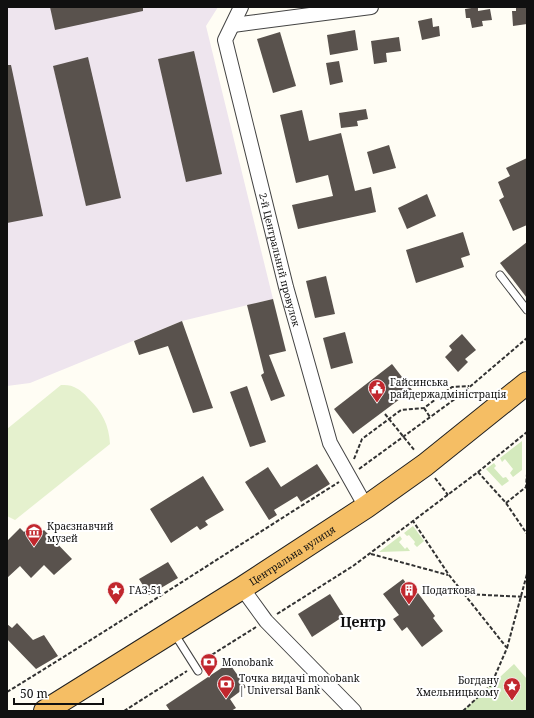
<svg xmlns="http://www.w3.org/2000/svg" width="534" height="718" viewBox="0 0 534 718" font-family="'Noto Serif',serif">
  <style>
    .industrial { fill: #eee5ee }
    .green { fill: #d4eabd }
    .pitch { fill: #e5f1ce }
    .building { fill: #59524d }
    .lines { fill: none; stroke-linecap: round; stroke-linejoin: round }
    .service-casing { stroke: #434343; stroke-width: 9 }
    .minor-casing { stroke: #434343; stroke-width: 16 }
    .trunk-casing { stroke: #212121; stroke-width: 24 }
    .path { stroke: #323232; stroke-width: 2; stroke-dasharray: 4 2; stroke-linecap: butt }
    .service { stroke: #fff; stroke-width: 7 }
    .minor { stroke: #fff; stroke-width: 14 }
    .trunk { stroke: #f5be64; stroke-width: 22 }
    .labels { text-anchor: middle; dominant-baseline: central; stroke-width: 4; stroke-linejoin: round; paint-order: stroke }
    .street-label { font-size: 10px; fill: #101010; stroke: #fff }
    .poi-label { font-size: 10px; fill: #101010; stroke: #fff; text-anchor: start }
    .district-label { font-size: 14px; font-weight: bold; fill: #101010; stroke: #fff }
  </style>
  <rect width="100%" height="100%" fill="#fffdf4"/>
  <polygon class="industrial" points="7,7 218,7 206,26 273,299 182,321 30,383 7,386"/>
  <g class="green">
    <polygon points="522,441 522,470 513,477 510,473 513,469 505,459 502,462 500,458"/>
    <polygon points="494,463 496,466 494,468 503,478 506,477 509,481 502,486 486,469"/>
    <polygon points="413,526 424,541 417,547 414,544 415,542 409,535 407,536 404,533"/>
    <polygon points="400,536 402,539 399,542 405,549 407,547 410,551 379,552"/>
    <polygon points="514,664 527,679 527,711 463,711"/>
  </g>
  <path class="pitch" d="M61,385C65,385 70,385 74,387C79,389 85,394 89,399C102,412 109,425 110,444L15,520L7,516V429Z"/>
  <g class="building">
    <polygon points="50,7 143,7 143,11 55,30"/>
    <polygon points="478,7 478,11 490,9 492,20 482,21 483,26 472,28 470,18 466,18 465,9"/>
    <polygon points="516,7 527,7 527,24 513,26 512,11 516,11"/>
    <polygon points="432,18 433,27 439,26 440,36 422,40 418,21"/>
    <polygon points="355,30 358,50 330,55 327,35"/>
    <polygon points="280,32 296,86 273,93 257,39"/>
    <polygon points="399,37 401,51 386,53 387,62 374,64 371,41"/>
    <polygon points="194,51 222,174 186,182 158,59"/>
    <polygon points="88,57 121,198 86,206 53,66"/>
    <polygon points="339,61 343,82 330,85 326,63"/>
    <polygon points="7,65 11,65 43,216 7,223"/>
    <polygon points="366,109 368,119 357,121 358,126 341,128 339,113"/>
    <polygon points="302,110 309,141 341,133 355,191 371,187 376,212 298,229 292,205 333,196 328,175 296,183 280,115"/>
    <polygon points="389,145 396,168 373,174 367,152"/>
    <polygon points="527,158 527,225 513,231 499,200 504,197 498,182 510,176 506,168"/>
    <polygon points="427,194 436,216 407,229 398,208"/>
    <polygon points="463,232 470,255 461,258 464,267 416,283 406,250"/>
    <polygon points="527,242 527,298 500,263"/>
    <polygon points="326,276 335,314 315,318 306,281"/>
    <polygon points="273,299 286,351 269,355 285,396 271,401 261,375 264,373 247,305"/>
    <polygon points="182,321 213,408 193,413 168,346 139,355 134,341"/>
    <polygon points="345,332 353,363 331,369 323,338"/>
    <polygon points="462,334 476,350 465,359 468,362 458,372 445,357 452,350 449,346"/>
    <polygon points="392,364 412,390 353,434 334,409"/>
    <polygon points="247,386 266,442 250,447 230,392"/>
    <polygon points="317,464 330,484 301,502 297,496 274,510 277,515 269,520 245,482 268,467 281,487"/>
    <polygon points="203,476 224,510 205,521 208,525 200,530 197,526 171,543 150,509"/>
    <polygon points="31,526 39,534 44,530 72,559 54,575 44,565 31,578 20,566 7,578 7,541 20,528 24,532"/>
    <polygon points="168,562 178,578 149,595 139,579"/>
    <polygon points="403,579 415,595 418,593 435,616 433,618 443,631 422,647 407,627 402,631 393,619 399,615 383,594"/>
    <polygon points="330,594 344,616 312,637 298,614"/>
    <polygon points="17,623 33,640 44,635 58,656 36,669 7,639 7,624 12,628"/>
    <polygon points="229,663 246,687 230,699 236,708 231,711 170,711 166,705"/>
  </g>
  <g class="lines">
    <g class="service-casing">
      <g id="service">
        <polyline points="500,275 527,310"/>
        <polyline points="174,633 198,671"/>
      </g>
    </g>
    <g class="minor-casing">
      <g id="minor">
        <path id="s1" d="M241,7L225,40L286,287L330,443L366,507"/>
        <polyline points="233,25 371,7"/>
        <polyline points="242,588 266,621 354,711"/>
      </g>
    </g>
    <g class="trunk-casing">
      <g id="trunk">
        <path id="s2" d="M45,711L242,588L366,507L425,465L527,383"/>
      </g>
    </g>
    <g class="path">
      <polyline points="424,408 430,417"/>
      <polyline points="385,414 415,451"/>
      <polyline points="354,459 362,439 401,410 424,408 452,387 469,386"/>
      <polyline points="359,469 459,396 527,338"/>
      <polyline points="478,472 527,432"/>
      <polyline points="435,478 448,495"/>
      <polyline points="506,503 526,487 527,474"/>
      <polyline points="371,554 448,575"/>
      <polyline points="464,594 527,597"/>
      <polyline points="277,614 353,566 413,521"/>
      <polyline points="507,648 527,574"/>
      <polyline points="202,661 256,627"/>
      <path d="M7,692C118,624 228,552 339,482"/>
      <polyline points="124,711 187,671"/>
      <polyline points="463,711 491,685 507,648 449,575 413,521 478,472 506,503 527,534"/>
    </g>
    <use href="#service" class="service"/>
    <use href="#minor" class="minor"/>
    <use href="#trunk" class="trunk"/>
  </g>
  <defs>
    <g id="civic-pin" transform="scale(0.9)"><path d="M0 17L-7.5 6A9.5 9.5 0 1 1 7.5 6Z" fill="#c1272d" stroke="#fff"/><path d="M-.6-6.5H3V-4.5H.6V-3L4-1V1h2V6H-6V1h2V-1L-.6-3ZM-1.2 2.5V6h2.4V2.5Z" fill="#fff"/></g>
    <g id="museum-pin" transform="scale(0.9)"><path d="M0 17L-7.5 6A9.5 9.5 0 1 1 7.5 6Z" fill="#c1272d" stroke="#fff"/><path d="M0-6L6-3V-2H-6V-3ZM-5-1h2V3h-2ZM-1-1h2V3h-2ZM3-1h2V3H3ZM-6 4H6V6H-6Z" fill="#fff"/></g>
    <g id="sight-pin" transform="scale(0.9)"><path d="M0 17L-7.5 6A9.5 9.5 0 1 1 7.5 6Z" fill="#c1272d" stroke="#fff"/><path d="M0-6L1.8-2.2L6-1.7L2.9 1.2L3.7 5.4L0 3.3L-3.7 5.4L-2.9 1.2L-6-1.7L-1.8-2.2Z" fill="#fff"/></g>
    <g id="building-pin" transform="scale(0.9)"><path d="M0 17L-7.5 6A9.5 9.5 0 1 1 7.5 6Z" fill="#c1272d" stroke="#fff"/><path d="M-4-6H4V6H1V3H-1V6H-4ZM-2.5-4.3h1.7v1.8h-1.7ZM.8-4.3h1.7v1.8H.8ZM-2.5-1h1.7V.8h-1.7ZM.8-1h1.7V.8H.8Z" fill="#fff"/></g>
    <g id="bank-pin" transform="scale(0.9)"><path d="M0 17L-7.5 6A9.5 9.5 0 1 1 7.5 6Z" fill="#c1272d" stroke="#fff"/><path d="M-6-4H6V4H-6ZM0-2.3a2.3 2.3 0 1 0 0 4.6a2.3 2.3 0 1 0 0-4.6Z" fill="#fff"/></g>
  </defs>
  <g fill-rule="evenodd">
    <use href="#civic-pin" x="377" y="388"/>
    <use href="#museum-pin" x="34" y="532"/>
    <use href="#sight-pin" x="116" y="590"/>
    <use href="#building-pin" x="409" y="590"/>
    <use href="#bank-pin" x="209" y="662"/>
    <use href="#bank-pin" x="226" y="684"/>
    <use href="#sight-pin" x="512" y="686"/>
  </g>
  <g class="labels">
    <g class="street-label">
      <text stroke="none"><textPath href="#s1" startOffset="263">2-й Центральний провулок</textPath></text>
      <text stroke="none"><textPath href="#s2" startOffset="292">Центральна вулиця</textPath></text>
    </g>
    <g class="poi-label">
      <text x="390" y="382">Гайсинська<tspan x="390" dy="12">райдержадміністрація</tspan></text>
      <text x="47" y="526">Краєзнавчий<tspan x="47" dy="12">музей</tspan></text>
      <text x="129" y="590">ГАЗ-51</text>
      <text x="422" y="590">Податкова</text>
      <text x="222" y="662">Monobank</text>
      <text x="239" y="678">Точка видачі monobank<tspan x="239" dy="12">| Universal Bank</tspan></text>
      <text x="499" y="680" text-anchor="end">Богдану<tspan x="499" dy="12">Хмельницькому</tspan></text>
    </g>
    <g class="district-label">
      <text x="363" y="621">Центр</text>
    </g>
  </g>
  <rect width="534" height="718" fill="none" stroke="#101010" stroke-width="16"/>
  <path d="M14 698v6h89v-6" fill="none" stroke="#101010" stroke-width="2"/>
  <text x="20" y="698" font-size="12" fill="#101010" stroke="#ffffff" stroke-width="3" paint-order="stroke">50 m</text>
</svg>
